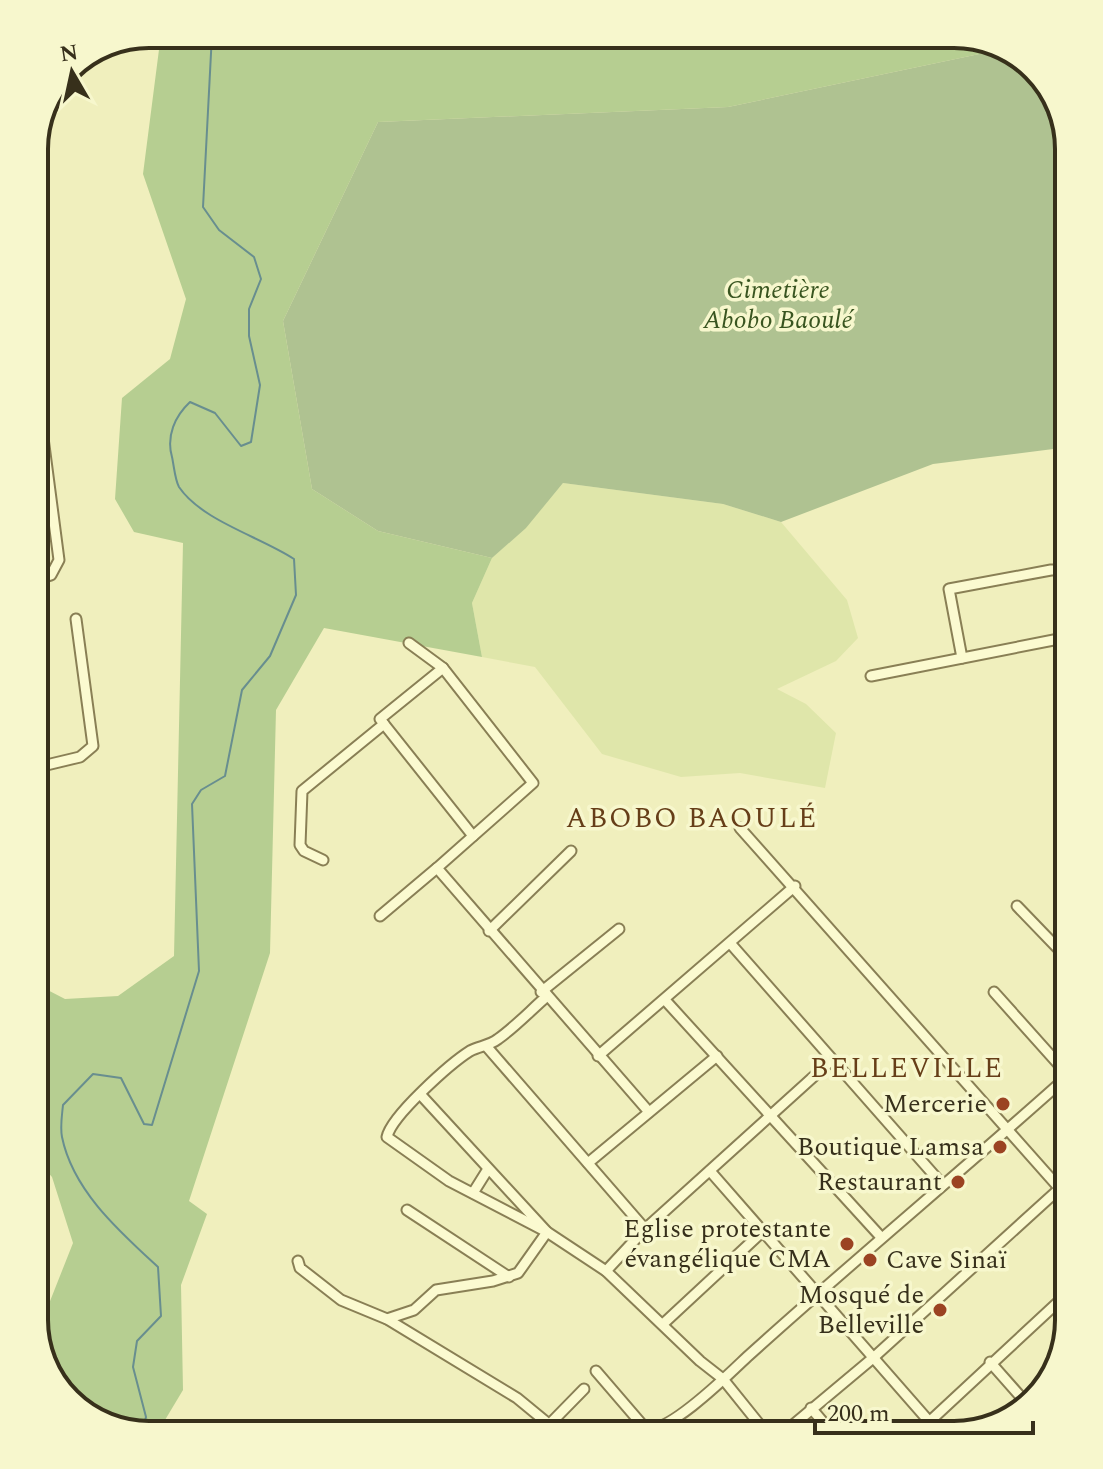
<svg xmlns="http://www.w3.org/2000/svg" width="1103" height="1469" viewBox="0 0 1103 1469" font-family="Spectral,serif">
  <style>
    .farmland { fill: #dfe6aa }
    .green { fill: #b6ce91 }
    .cemetery { fill: #afc291 }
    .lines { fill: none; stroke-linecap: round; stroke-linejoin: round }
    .stream { stroke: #688e8f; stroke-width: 2 }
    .minor-casing { stroke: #897f55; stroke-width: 13 }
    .minor { stroke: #fbfad0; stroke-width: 9 }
    .poi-dot { fill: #9b4322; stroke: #f7f7cd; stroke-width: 3 }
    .labels { text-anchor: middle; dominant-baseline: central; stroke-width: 7; stroke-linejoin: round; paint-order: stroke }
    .park-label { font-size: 26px; font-style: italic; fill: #395520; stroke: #f7f7cd }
    .poi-label { font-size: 26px; fill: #37301b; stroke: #f7f7cd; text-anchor: end }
    .neighbourhood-label { font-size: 28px; letter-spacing: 2px; fill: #663e18; stroke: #f7f7cd }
    .rim { fill: none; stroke: #37301b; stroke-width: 4 }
  </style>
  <rect width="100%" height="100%" fill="#f0efbd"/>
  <polygon class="farmland" points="563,483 723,504 781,522 847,600 858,638 836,661 777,689 806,704 836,733 825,788 740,773 681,777 602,754 535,667 482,657 472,603 492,558 526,527"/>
  <polygon class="green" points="161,34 961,34 987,42 984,53 728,107 378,122 283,321 312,489 378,531 492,558 472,603 482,657 324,628 276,710 270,953 189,1201 207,1214 181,1285 183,1390 156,1435 142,1435 91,1419 53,1384 39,1329 73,1243 52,1177 34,1157 34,983 65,999 118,996 174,956 183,543 134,532 115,499 122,398 170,359 186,299 143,174"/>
  <polygon class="cemetery" points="987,42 1011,49 1050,85 1069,149 1069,447 933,464 781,522 723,504 563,483 526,528 492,558 378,531 312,489 283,321 378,122 728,107 984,53"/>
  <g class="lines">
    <path class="stream" d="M141,1435L146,1417L133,1367L137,1341L161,1316L158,1267C120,1232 73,1191 62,1137C60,1127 62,1115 63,1105L93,1074L121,1078L144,1124L152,1125L199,971L192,804L201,790L225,776L242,690L270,656L296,595L294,559C261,537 202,521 179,487C175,480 174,466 172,457C166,436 175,416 190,402L215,413L241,446L251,442L260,385L249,336V309L261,279L254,257L219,230L203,207L212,34"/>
    <g class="minor-casing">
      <g id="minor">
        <polyline points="34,580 51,575 59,560 34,369"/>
        <polyline points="409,643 443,668 533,783 437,868 649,1112"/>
        <polyline points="962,658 949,589 1051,570 1064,570 1069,575"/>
        <polyline points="443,668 380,719 473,836"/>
        <polyline points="871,676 1069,637"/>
        <polyline points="34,768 80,757 93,746 76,619"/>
        <polyline points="740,828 1069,1199"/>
        <polyline points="323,860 304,851 300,845 302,791 384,724"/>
        <polyline points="1017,906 1069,960"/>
        <path d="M34,907C44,917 43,929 37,940"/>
        <polyline points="380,916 437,868"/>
        <polyline points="489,931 571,851"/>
        <polyline points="730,943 941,1183"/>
        <polyline points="541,992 619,929"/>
        <polyline points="994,992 1069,1076"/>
        <polyline points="665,1000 880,1236"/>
        <polyline points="487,1047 645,1229"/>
        <polyline points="598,1056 795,886"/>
        <polyline points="420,1094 547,1232 606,1271 700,1361 723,1379 768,1435"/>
        <polyline points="588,1163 717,1056"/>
        <polyline points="710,1171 941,1435"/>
        <polyline points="473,1193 488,1169"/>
        <polyline points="407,1210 509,1277"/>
        <polyline points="298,1261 300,1268 341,1300 387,1319 517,1398 562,1435"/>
        <polyline points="606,1271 645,1229 832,1060"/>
        <path d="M387,1319L414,1310L436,1290L493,1281L518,1273L547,1232L449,1181L387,1137C391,1116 451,1063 470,1051C479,1046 489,1046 498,1039C515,1027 530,1011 546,997"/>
        <polyline points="663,1324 761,1233"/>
        <polyline points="990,1362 1028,1405"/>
        <path d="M596,1371L645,1428C667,1436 730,1373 747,1357C853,1261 963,1170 1069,1075"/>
        <polyline points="811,1408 834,1435"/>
        <polyline points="929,1422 1069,1292"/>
        <polyline points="539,1435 584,1389"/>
        <polyline points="781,1435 873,1358 1069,1180"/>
      </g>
    </g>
    <use href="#minor" class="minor"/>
  </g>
  <g class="poi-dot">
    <circle cx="1003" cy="1104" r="8"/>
    <circle cx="1000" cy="1147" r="8"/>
    <circle cx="958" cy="1182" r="8"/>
    <circle cx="847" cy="1244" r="8"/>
    <circle cx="870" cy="1260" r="8"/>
    <circle cx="940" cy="1310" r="8"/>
  </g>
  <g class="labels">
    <g class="park-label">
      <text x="778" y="290">Cimetière<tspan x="778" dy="30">Abobo Baoulé</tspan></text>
    </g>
    <g class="poi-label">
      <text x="987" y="1104">Mercerie</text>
      <text x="984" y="1147">Boutique Lamsa</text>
      <text x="942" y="1182">Restaurant</text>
      <text x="831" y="1229">Eglise protestante<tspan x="831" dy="30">évangélique CMA</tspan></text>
      <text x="886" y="1260" text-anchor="start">Cave Sinaï</text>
      <text x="924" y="1295">Mosqué de<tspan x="924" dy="30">Belleville</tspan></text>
    </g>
    <g class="neighbourhood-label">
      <text x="692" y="818">ABOBO BAOULÉ</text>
      <text x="907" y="1068">BELLEVILLE</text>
    </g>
  </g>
  <path d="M0 0H1103V1469H0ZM149 48H954A101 101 0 0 1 1055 149V1320A101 101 0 0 1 954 1421H149A101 101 0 0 1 48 1320V149A101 101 0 0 1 149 48Z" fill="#f7f7cd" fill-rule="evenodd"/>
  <path class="rim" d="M149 48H954A101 101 0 0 1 1055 149V1320A101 101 0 0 1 954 1421H149A101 101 0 0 1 48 1320V149A101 101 0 0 1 149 48Z"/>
  <g transform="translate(72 72) rotate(351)" stroke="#f7f7cd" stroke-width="6" paint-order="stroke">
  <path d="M0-6L14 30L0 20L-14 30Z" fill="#37301b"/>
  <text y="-12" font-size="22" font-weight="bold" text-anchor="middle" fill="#37301b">N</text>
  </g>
  <path d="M815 1421v12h218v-12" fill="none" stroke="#37301b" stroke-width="4"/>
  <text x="827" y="1421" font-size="24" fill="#37301b" stroke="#f7f7cd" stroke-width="6" paint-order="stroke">200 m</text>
</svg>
